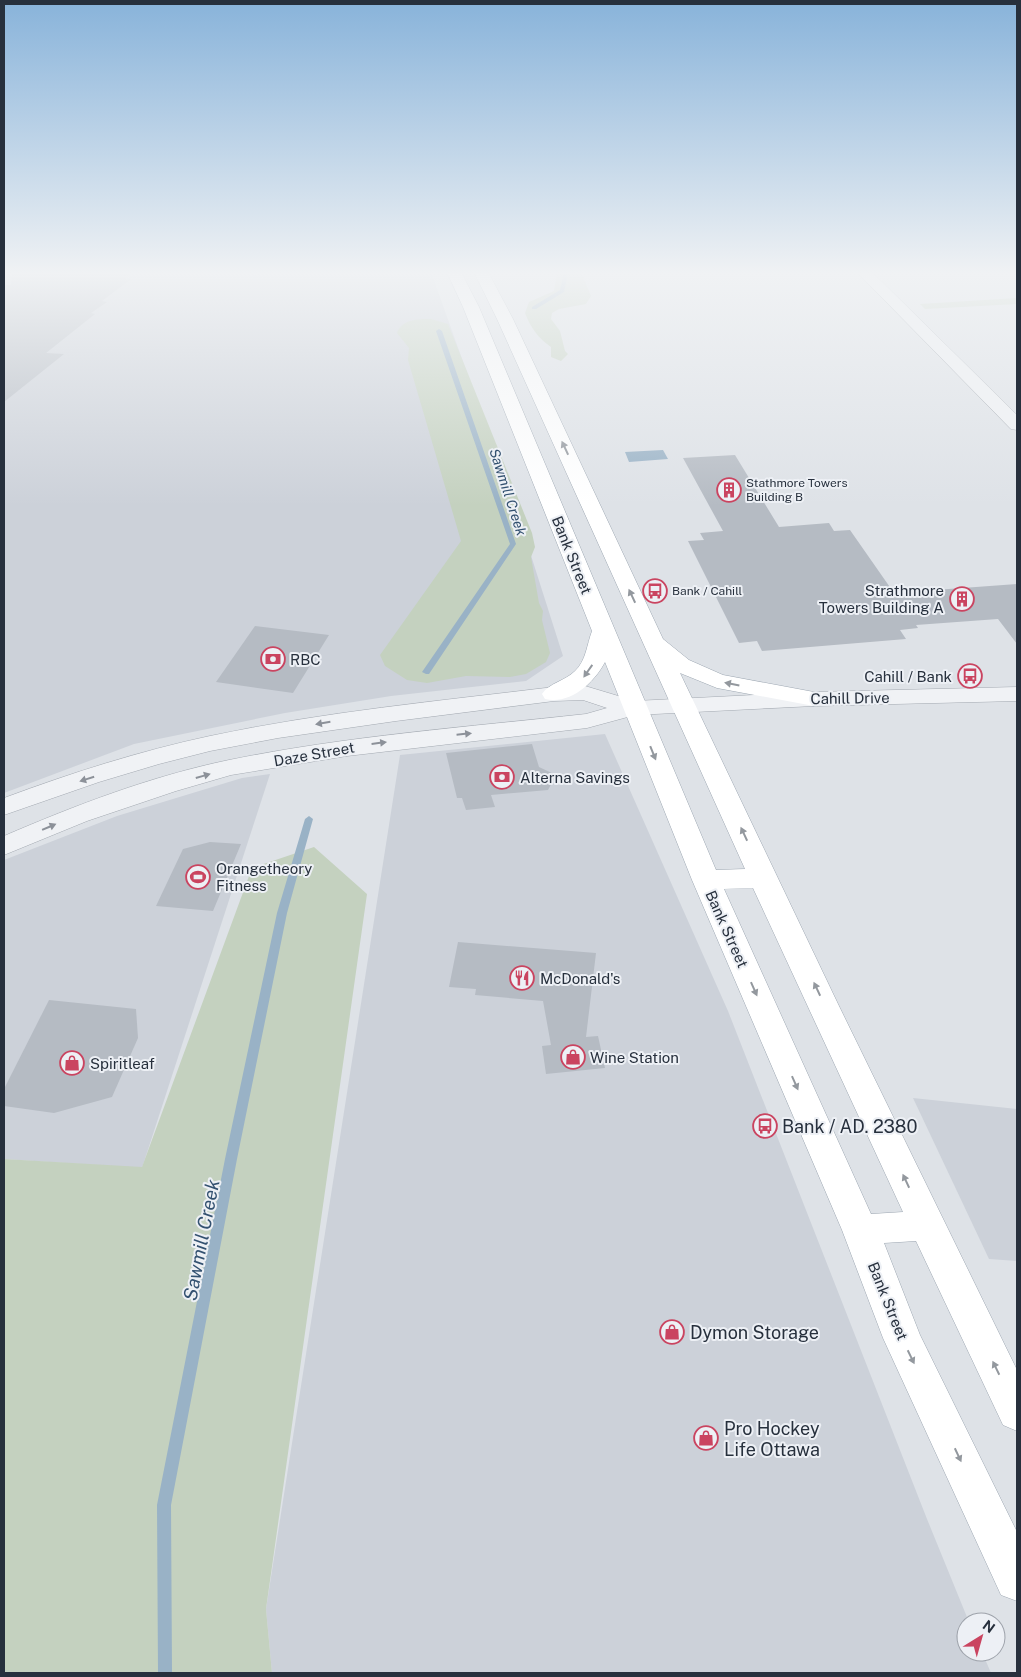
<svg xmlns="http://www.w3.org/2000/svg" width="1021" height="1677" viewBox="0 0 1021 1677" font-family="'Public Sans',sans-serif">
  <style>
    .built { fill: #ccd1d9 }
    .green { fill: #c4d1bf }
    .water { fill: #99b2c6 }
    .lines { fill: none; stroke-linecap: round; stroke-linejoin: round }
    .stream { fill: #99b2c6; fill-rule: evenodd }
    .building { fill: #b5bbc3 }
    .tertiary-casing { stroke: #a3a9b1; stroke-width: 1 }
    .primary-casing { stroke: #9da7b2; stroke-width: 1 }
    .tertiary { fill: #f0f2f5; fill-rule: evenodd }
    .primary { fill: #fff; fill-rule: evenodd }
    .oneway { fill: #93989e }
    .oneway2 { fill: #8c9199 }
    .labels { text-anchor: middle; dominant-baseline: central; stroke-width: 4; stroke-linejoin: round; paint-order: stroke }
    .far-poi-label { font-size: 12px; fill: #27303d; stroke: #edf0f5; text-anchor: start }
    .far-water-label { font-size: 14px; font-style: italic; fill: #335170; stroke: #edf0f5 }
    .street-label { font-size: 15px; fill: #27303d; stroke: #edf0f5 }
    .poi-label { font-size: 15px; fill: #27303d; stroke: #edf0f5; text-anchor: start }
    .near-poi-label { font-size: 18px; fill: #27303d; stroke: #edf0f5; text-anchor: start }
    .near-water-label { font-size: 19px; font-style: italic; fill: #335170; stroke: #edf0f5 }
  </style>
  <rect width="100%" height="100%" fill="#dee2e7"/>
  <g class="built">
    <polygon points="4,272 431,272 520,521 563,656 526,681 391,696 285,713 134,744 4,793"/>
    <polygon points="605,734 728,1011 927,1519 969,1622 966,1622 966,1652 982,1652 991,1673 272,1673 266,1609 400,755"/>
    <polygon points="270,774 142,1168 4,1159 4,860 117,816 242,778"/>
    <polygon points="913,1098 1017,1109 1017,1261 989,1259"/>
  </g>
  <g class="green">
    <path d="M557,272H581L591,296L586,304L559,309L552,313L551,319L560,331L565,351L568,354L561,361L551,357V347C538,338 531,328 525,313L529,302L554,291Z"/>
    <polygon points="1017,298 1017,304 925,309 920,304"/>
    <path d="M431,319L448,324L532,533L535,547L531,557L539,603L543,611L542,620L550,653L546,662L526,674L510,677L466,676L427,683L407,680L385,666L380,655L461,541L408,360L409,348L397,333C402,319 418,319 431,319Z"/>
    <polygon points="314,847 367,894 266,1609 272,1673 4,1673 4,1159 142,1167 252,868"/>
  </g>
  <polygon class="water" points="663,450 668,459 629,462 625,452"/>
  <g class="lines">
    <g class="stream">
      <polygon points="564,272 568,272 564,292 536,309 532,309 532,307 560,290"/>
      <polygon points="439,329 442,331 516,544 429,674 426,674 422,672 510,544 436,331"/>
      <polygon points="309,816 313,819 287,913 237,1159 171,1505 172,1673 158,1673 157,1505 225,1159 277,913 305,819"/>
    </g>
  </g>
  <g class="building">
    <polygon points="12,272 134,272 125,278 131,279 102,301 107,302 91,313 95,314 46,353 64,354 4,402 4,285 11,285"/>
    <polygon points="735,455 779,527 829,523 834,531 850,530 894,593 1017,584 1017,644 998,619 916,625 918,628 900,630 906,639 762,651 757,641 739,643 688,541 704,540 700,533 723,531 683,458"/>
    <polygon points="255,626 329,635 293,693 216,682"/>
    <polygon points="532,744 539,767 556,775 548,790 491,795 495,807 466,810 462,798 457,798 446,753"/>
    <polygon points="210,842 241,844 213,911 156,906 183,849"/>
    <polygon points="458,942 596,953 586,1037 598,1036 605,1068 546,1074 542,1046 551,1045 543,1001 475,995 476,989 449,987"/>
    <polygon points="49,1000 136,1009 138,1038 112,1097 54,1113 4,1106 4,1089"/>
  </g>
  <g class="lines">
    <g class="tertiary-casing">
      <g id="tertiary">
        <polygon points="857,272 872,272 1017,415 1017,430 1011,429"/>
        <path d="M585,686L635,701L814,692L1017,687V701L814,706L635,715L587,728L347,756L231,775L176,791L87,821L4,855V836C76,805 152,776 229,760C347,736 467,727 586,714L607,708L583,700L554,701L396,721L278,738L210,751L159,764L99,782L4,815V798C71,773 140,751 210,736C323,712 439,701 554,687Z"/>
      </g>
    </g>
    <g class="primary-casing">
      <path id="primary" d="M447,272H461L479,307L716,870L745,869L497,319L474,272H488L513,319L663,639L689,660L723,675L814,692L823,694L826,699L823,704L814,706L717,688L680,673L838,1004L1017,1370V1431L1003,1425L916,1241L884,1243L920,1335L1017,1532V1601L1001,1595L883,1338L842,1230L692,880L605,662C594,683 570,705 545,699L542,694C549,683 565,681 575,671C586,661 587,644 592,631L463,307ZM753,888L903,1212L871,1214L724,889Z"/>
    </g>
    <use href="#tertiary" class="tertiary"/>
    <use href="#primary" class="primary"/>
  </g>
  <defs><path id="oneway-solid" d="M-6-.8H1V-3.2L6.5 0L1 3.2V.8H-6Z" transform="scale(1.25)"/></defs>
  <g class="oneway">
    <use href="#oneway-solid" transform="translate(565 448) rotate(-115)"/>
    <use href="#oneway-solid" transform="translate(632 596) rotate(-115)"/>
    <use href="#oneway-solid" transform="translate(588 671) rotate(125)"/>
    <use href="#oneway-solid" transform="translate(732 684) rotate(-169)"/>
    <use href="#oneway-solid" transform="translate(653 753) rotate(68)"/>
    <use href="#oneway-solid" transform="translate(744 834) rotate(-115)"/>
    <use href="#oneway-solid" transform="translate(754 989) rotate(66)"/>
    <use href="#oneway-solid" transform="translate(817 989) rotate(-115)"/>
    <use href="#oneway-solid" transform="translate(795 1083) rotate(66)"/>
    <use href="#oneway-solid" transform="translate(906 1181) rotate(-115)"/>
    <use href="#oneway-solid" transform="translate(911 1357) rotate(64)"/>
    <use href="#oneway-solid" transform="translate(996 1368) rotate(-116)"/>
    <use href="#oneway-solid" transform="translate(958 1455) rotate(65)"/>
  </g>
  <g class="oneway2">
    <use href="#oneway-solid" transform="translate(323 723) rotate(170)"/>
    <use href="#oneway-solid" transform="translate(464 734) rotate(-6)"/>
    <use href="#oneway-solid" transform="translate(379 743) rotate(-7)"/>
    <use href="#oneway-solid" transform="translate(203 776) rotate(-16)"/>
    <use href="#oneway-solid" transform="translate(87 779) rotate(163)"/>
    <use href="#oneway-solid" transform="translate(49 827) rotate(-23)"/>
  </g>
  <linearGradient id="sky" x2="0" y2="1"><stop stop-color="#88b3da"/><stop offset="0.54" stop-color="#f0f2f4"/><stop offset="1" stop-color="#f0f2f4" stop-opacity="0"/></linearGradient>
  <rect width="1021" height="506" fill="url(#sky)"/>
  <defs>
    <g id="building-ring" transform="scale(1.25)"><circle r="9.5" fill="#edf0f5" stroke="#ca4460" stroke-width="1.5"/><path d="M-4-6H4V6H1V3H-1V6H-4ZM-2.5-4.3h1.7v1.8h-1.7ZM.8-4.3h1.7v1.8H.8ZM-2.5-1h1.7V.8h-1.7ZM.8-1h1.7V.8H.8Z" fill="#ca4460"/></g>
    <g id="bus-ring" transform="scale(1.25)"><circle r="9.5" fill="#edf0f5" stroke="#ca4460" stroke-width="1.5"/><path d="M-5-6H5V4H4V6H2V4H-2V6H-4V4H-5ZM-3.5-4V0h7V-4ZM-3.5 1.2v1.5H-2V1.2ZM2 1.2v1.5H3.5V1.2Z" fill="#ca4460"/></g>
    <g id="bank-ring" transform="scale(1.25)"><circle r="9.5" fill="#edf0f5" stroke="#ca4460" stroke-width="1.5"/><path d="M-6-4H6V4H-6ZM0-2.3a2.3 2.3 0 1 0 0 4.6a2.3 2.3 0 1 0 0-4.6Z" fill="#ca4460"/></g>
    <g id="stadium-ring" transform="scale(1.25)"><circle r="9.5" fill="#edf0f5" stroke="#ca4460" stroke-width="1.5"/><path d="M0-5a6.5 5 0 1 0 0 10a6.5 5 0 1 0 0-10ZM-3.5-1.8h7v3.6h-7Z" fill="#ca4460"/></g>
    <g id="restaurant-ring" transform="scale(1.25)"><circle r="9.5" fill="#edf0f5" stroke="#ca4460" stroke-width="1.5"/><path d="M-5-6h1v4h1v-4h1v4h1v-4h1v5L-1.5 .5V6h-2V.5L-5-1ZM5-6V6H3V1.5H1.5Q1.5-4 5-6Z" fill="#ca4460"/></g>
    <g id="shop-ring" transform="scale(1.25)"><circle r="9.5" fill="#edf0f5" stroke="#ca4460" stroke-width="1.5"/><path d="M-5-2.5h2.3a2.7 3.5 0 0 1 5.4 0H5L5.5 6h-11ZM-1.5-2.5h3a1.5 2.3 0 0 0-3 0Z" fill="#ca4460"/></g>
  </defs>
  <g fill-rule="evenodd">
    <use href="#building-ring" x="729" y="490"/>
    <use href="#bus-ring" x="655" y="591"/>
    <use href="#building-ring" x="962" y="599"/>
    <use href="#bank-ring" x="273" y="659"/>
    <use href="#bus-ring" x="970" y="676"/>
    <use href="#bank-ring" x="502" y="777"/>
    <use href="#stadium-ring" x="198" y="877"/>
    <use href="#restaurant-ring" x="522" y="978"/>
    <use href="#shop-ring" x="573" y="1057"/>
    <use href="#shop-ring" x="72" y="1063"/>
    <use href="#bus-ring" x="765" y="1126"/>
    <use href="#shop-ring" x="672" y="1332"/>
    <use href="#shop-ring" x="706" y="1438"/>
  </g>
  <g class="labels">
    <g class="far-poi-label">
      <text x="746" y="483">Stathmore Towers<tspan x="746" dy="14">Building B</tspan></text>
      <text x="672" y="591">Bank / Cahill</text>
    </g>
    <g class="far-water-label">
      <text transform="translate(508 492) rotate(72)">Sawmill Creek</text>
    </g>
    <g class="street-label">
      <text transform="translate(572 555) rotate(68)">Bank Street</text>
      <text transform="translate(850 698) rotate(-1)">Cahill Drive</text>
      <text transform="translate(314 754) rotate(-10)">Daze Street</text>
      <text transform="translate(727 929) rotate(66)">Bank Street</text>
      <text transform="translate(888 1301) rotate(68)">Bank Street</text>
    </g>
    <g class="poi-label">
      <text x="944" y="590" text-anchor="end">Strathmore<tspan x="944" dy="17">Towers Building A</tspan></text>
      <text x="290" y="659">RBC</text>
      <text x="952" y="676" text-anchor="end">Cahill / Bank</text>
      <text x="520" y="777">Alterna Savings</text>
      <text x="216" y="868">Orangetheory<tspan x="216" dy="17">Fitness</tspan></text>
      <text x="540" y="978">McDonald's</text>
      <text x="590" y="1057">Wine Station</text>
      <text x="90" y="1063">Spiritleaf</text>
    </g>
    <g class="near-poi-label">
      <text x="782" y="1126">Bank / AD. 2380</text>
      <text x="690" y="1332">Dymon Storage</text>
      <text x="724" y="1428">Pro Hockey<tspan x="724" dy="21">Life Ottawa</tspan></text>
    </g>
    <g class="near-water-label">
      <text transform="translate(201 1240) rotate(-79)">Sawmill Creek</text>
    </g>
  </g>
  <rect width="1021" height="1677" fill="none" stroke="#27303d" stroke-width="10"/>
  <g transform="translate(981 1637) rotate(37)"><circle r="24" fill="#edf0f5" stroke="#9ea3ab"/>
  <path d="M0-4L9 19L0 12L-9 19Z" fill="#ca4460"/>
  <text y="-8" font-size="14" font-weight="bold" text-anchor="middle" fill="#27303d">N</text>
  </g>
</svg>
